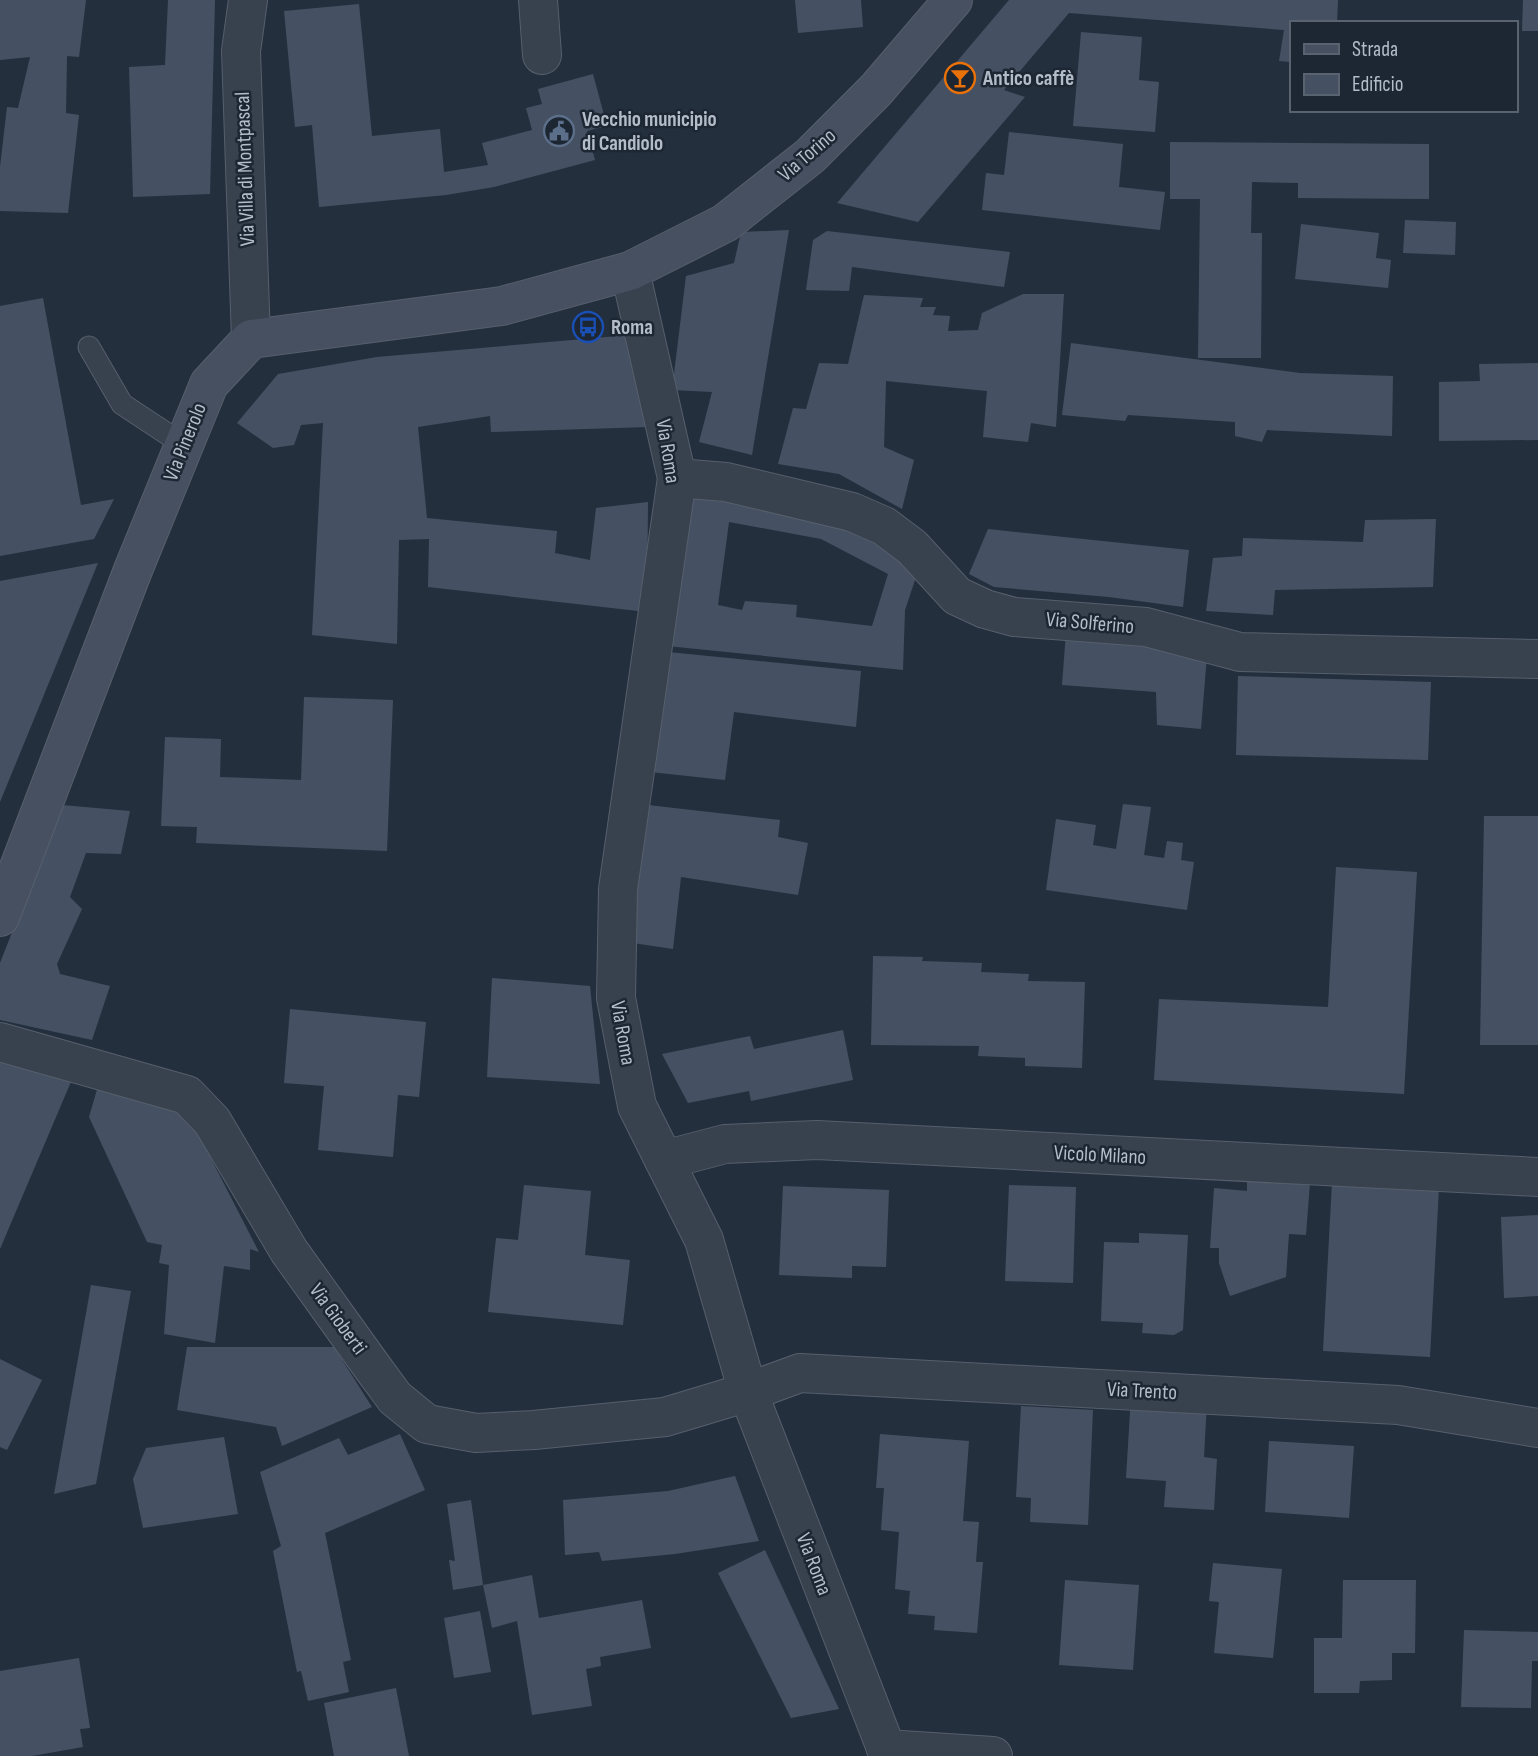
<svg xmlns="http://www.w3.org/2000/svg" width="1538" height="1756" viewBox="0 0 1538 1756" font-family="'Sofia Sans Condensed',sans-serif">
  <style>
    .building { fill: #455162; fill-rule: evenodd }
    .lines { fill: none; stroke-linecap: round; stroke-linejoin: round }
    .lane-casing { stroke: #565f6c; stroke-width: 23 }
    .street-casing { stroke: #565f6c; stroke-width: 40 }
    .secondary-casing { stroke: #565f6c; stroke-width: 40 }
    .lane { stroke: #38414e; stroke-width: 21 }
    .street { stroke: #38414e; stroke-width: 38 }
    .secondary { stroke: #465061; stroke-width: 38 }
    .labels { text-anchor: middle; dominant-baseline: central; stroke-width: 5; stroke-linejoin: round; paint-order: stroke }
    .poi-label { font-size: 21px; font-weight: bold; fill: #b4bcc9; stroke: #1d2633; text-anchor: start }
    .street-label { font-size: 21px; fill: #b4bcc9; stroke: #1d2633 }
  </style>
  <rect width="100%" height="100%" fill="#242f3e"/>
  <g class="building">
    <polygon points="0,0 86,0 79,57 67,56 66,113 79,115 68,213 0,211 0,167 7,107 18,108 30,57 0,60"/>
    <polygon points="168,0 215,0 210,194 133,197 129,67 165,65"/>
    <polygon points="795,0 861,0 863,27 798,33"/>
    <polygon points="1009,0 1338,0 1337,23 1291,23 1291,62 1279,61 1284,30 1069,13 1004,90 1025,97 918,222 837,203"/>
    <polygon points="1523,0 1538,0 1538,31 1522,31"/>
    <polygon points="359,4 372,136 440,129 444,172 488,165 482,143 532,130 526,108 542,104 538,89 593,74 607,126 587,131 595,160 494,187 446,195 319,207 312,125 295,127 284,11"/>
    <polygon points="1081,32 1142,37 1139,80 1159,82 1155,132 1073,126"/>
    <polygon points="1009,132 1123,144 1119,187 1165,192 1160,230 982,210 986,173 1004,175"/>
    <polygon points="1170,142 1429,144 1429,199 1298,198 1298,183 1252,182 1251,233 1262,233 1261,358 1198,358 1200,199 1170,199"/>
    <polygon points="1405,220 1456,222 1455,255 1403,253"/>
    <polygon points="1301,224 1379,233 1376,258 1391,260 1388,288 1295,279"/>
    <polygon points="789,230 752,455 699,442 712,392 672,390 686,276 734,263 741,232"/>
    <polygon points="827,231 1010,252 1004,287 852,267 849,291 806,290 813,240"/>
    <polygon points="1023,294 1064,294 1056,427 1031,423 1028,442 983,437 987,391 886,381 884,447 914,460 902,509 839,474 778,464 793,408 806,409 819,363 848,364 864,295 923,298 920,307 936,307 933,315 950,316 948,331 978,330 982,313"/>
    <polygon points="43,298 81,505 114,499 94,539 0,556 0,306"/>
    <polygon points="630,335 648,427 491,432 490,416 418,427 427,518 557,531 555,553 590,560 596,508 648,502 647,612 428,587 429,539 399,540 397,644 312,635 323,423 301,425 294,445 273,448 237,423 278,374 377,357"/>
    <polygon points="1071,343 1300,373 1393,376 1392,436 1267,430 1262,442 1235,436 1235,422 1128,415 1125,421 1062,415"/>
    <polygon points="1538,363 1538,440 1439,441 1439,382 1480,381 1479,364"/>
    <path d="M691,486L844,516L920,565L905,610L903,670L667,646ZM729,522L821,539L888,574L872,626L796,617L797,605L745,601L742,610L718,605Z"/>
    <polygon points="1436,519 1433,587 1275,590 1273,615 1206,611 1213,558 1242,556 1243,538 1363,542 1365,520"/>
    <polygon points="988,529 1189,550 1183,607 1109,597 994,587 969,574"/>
    <polygon points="98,563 0,802 0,581"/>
    <polygon points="1066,632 1207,655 1201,729 1157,725 1156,692 1062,685"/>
    <polygon points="668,652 861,671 856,727 734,712 725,780 650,772"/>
    <polygon points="1238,676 1431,682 1428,760 1236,755"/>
    <polygon points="304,697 393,700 387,851 196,843 197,827 161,826 165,737 221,739 220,777 301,780"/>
    <polygon points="1123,804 1151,807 1144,855 1164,858 1167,841 1183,843 1181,860 1194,862 1187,910 1046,890 1056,819 1096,825 1093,845 1116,849"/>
    <polygon points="62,805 130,811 121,854 86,853 70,897 82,909 57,964 60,974 110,986 92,1040 0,1020 0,963"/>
    <polygon points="648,805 780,820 778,837 808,843 798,895 681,877 673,949 626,942"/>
    <polygon points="1484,816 1538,816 1538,1045 1480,1045"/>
    <polygon points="1336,867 1417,872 1404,1094 1154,1080 1159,999 1328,1007"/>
    <polygon points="873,956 923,957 922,961 982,963 981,972 1029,974 1028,981 1085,982 1082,1068 1025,1066 1025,1058 978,1056 979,1046 871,1045"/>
    <polygon points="492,978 590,986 600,1084 487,1077"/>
    <polygon points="290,1009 426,1022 419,1097 398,1095 393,1157 318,1150 324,1086 284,1083"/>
    <polygon points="843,1030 853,1080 751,1101 749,1091 688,1103 662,1054 750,1036 754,1049"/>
    <polygon points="0,1057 73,1077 0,1249"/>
    <polygon points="100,1079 181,1100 259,1252 250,1249 250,1270 224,1266 215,1343 164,1334 169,1265 159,1263 162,1245 147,1242 89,1117"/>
    <polygon points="1247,1178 1310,1182 1306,1235 1289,1234 1286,1277 1230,1296 1219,1263 1219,1248 1210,1248 1214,1188 1247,1191"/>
    <polygon points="1332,1182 1439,1187 1430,1357 1323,1351"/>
    <polygon points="524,1185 591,1191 585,1255 630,1260 623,1325 488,1312 496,1238 518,1240"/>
    <polygon points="1009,1185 1076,1187 1073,1283 1005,1281"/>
    <polygon points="783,1186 889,1190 886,1267 852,1266 852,1278 779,1275"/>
    <polygon points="1538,1215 1538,1296 1504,1298 1501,1217"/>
    <polygon points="1139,1233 1188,1235 1183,1330 1174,1335 1142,1333 1143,1323 1101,1321 1104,1242 1139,1243"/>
    <polygon points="91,1285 131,1291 96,1484 54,1494"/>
    <polygon points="187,1347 334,1347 372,1407 282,1446 276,1427 177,1410"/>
    <polygon points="0,1359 42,1380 7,1450 0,1447"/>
    <polygon points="1131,1396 1207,1401 1204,1457 1217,1459 1214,1510 1164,1507 1166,1481 1126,1478"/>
    <polygon points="1021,1406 1093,1410 1088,1525 1030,1522 1031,1498 1016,1497"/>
    <polygon points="400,1434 425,1490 325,1533 351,1660 343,1662 349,1692 308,1701 301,1671 297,1672 273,1551 281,1546 260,1472 339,1438 348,1455"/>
    <polygon points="880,1434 969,1441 963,1521 979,1522 976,1562 983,1562 977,1633 934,1630 935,1616 908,1614 910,1591 895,1589 899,1532 881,1530 884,1488 876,1488"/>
    <polygon points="224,1437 238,1514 143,1528 133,1479 146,1448"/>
    <polygon points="1269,1441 1354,1446 1349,1518 1265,1512"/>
    <polygon points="735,1476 759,1541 675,1554 602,1561 599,1552 565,1555 563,1500 668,1491"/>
    <polygon points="471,1500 483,1585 453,1590 449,1560 455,1561 447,1504"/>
    <polygon points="765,1550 839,1709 791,1718 718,1573"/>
    <polygon points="1213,1563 1282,1569 1273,1658 1214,1653 1219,1602 1209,1601"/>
    <polygon points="532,1575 539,1618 642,1600 651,1648 600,1657 601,1666 586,1669 592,1706 532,1715 517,1621 492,1628 483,1585"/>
    <polygon points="1065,1580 1139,1585 1133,1670 1059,1665"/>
    <polygon points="1343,1580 1416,1580 1415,1653 1392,1653 1392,1680 1360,1681 1359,1693 1314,1693 1314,1638 1342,1638"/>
    <polygon points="480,1611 491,1672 454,1678 444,1618"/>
    <polygon points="1464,1630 1538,1632 1538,1661 1532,1661 1531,1708 1461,1707"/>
    <polygon points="79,1658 90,1728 80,1729 83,1747 32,1756 0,1756 0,1671"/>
    <polygon points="396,1688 409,1756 334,1756 324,1703"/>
  </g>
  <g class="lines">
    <g class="lane-casing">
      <polyline id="lane" points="89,347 122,404 184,445"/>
    </g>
    <g class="street-casing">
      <g id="street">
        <polyline points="248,0 241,51 251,339"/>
        <polyline points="538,0 542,55"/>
        <polyline points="630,271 677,478 618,889 616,998 637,1106 704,1240 748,1392 889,1756"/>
        <polyline points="677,478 726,482 852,512 884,526 912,547 957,596 985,609 1014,617 1146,627 1240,652 1538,659"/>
        <polyline points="0,1042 187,1095 212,1121 289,1251 370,1364 395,1398 427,1424 476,1433 534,1430 665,1417 748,1392 800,1373 1398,1405 1538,1428"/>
        <polyline points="664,1160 725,1144 817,1140 1538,1177"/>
        <polyline points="886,1749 993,1756"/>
      </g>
    </g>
    <g class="secondary-casing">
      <polyline id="secondary" points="0,917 133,570 209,384 251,339 502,306 630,271 725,223 810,156 876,90 953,0"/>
    </g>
    <use href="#lane" class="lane"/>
    <use href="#street" class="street"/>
    <use href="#secondary" class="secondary"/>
  </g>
  <defs>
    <g id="bar-ring" transform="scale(1.575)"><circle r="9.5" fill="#1d2633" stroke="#e8710a" stroke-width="1.5"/><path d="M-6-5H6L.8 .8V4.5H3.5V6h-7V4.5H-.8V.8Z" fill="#e8710a"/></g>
    <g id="civic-ring" transform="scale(1.575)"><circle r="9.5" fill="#1d2633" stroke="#5c6f8a" stroke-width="1.5"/><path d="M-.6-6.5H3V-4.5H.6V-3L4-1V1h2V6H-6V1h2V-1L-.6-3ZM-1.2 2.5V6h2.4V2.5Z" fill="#5c6f8a"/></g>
    <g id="bus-ring" transform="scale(1.575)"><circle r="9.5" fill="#1d2633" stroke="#1a4fb4" stroke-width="1.5"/><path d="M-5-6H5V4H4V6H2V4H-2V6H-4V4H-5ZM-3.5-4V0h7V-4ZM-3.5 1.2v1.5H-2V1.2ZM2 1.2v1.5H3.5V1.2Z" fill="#1a4fb4"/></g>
  </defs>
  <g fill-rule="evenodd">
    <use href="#bar-ring" x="960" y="78"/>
    <use href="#civic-ring" x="559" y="131"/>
    <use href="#bus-ring" x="588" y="327"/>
  </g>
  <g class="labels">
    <g class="poi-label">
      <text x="983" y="78">Antico caffè</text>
      <text x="582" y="119">Vecchio municipio<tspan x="582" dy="24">di Candiolo</tspan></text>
      <text x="611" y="327">Roma</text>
    </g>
    <g class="street-label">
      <text transform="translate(807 155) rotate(-41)">Via Torino</text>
      <text transform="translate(245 169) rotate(-92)">Via Villa di Montpascal</text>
      <text transform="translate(185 442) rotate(-68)">Via Pinerolo</text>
      <text transform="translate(668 451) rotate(81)">Via Roma</text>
      <text transform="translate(1090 623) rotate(5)">Via Solferino</text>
      <text transform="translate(623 1033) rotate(80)">Via Roma</text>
      <text transform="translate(1100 1155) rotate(3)">Vicolo Milano</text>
      <text transform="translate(338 1319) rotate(54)">Via Gioberti</text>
      <text transform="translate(1142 1391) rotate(3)">Via Trento</text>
      <text transform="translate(814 1564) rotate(69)">Via Roma</text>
    </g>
  </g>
  <rect x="1290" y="21" width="228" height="91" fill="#1d2633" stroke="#59626f" stroke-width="2"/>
  <rect x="1304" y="44" width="35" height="10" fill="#465061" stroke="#59626f" stroke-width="2"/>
  <text x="1352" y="56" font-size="21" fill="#b4bcc9">Strada</text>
  <rect x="1304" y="74" width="35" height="21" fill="#455162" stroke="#59626f" stroke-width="2"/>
  <text x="1352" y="91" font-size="21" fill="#b4bcc9">Edificio</text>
</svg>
